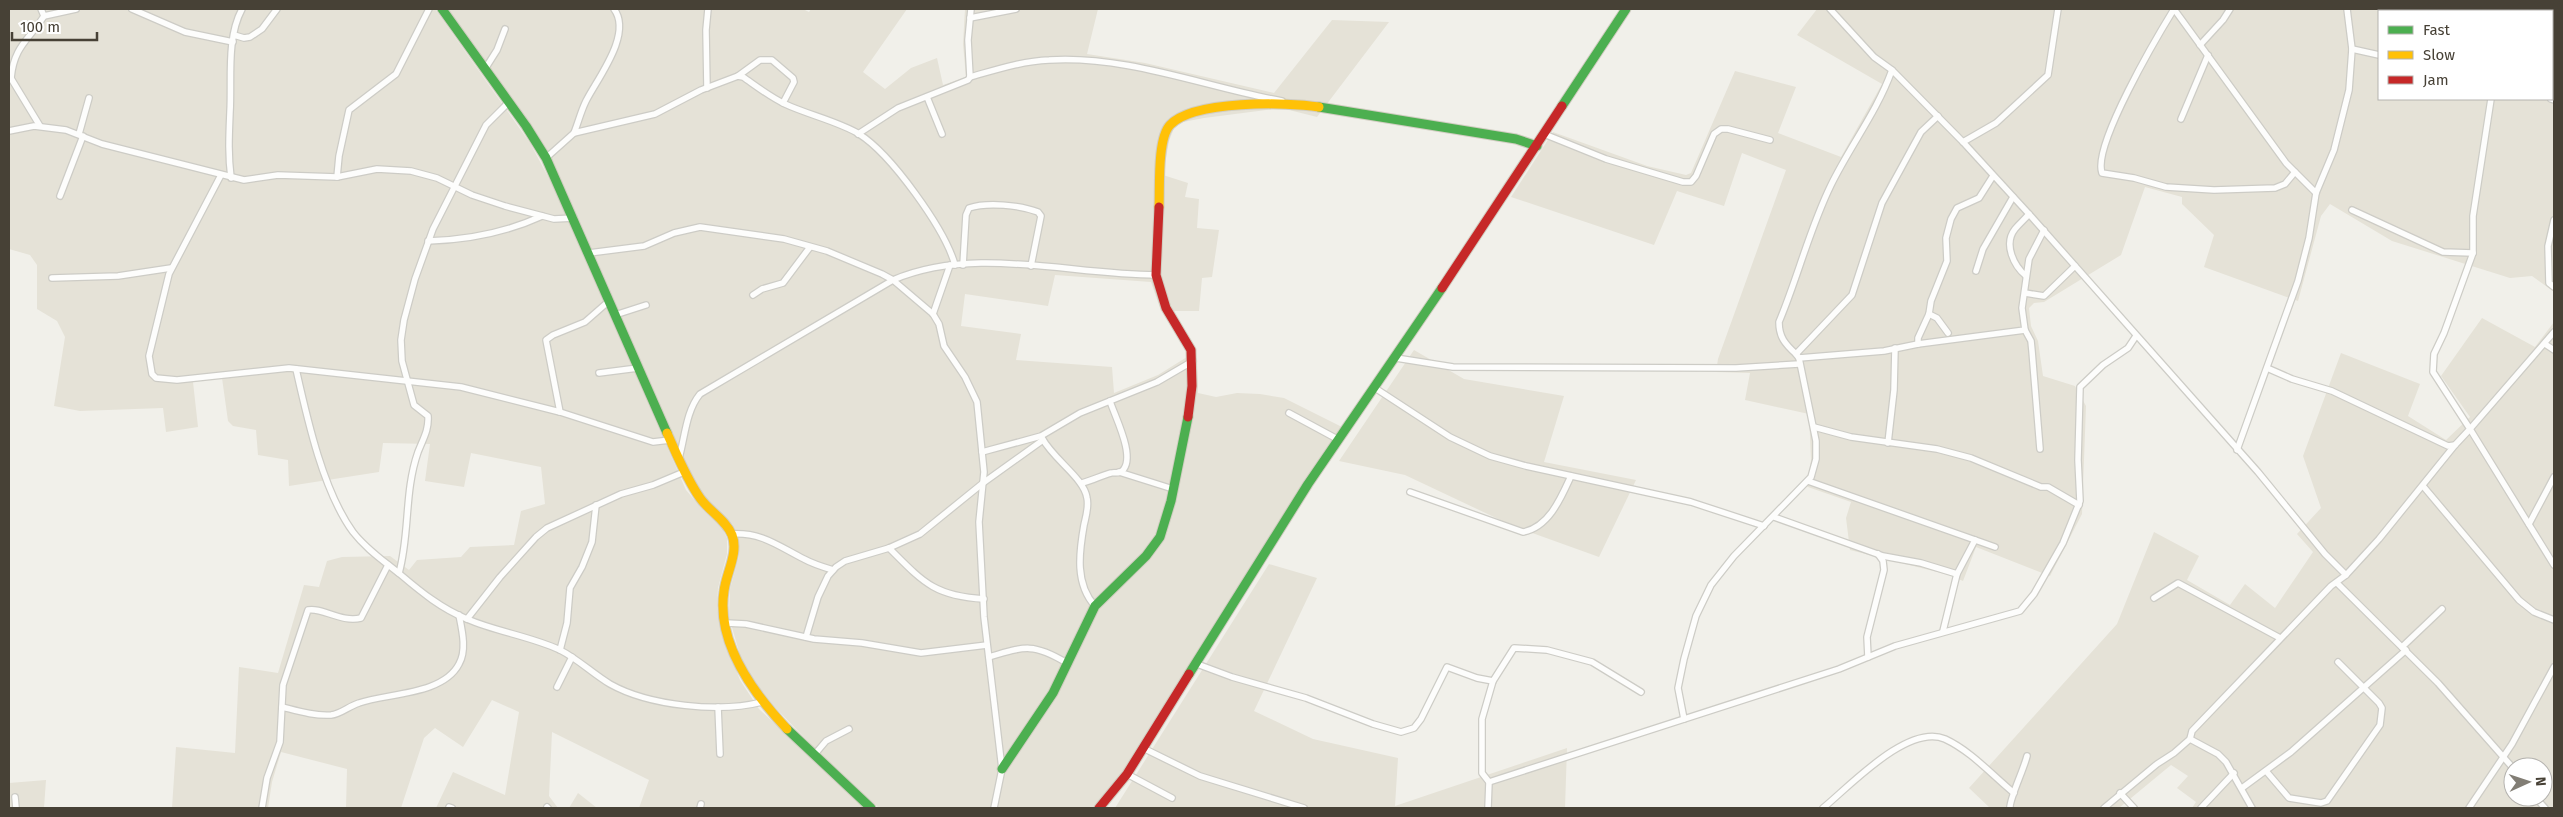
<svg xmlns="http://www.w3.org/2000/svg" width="2563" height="817" viewBox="0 0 2563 817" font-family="'Fira Sans',sans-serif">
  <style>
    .residential { fill: #e5e2d7; fill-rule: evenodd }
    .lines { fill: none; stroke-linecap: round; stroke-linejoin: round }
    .street-casing { stroke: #cdccc6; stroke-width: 8 }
    .fast-casing { stroke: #d1cdc1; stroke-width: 11 }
    .slow-casing { stroke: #d1cdc1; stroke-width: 11 }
    .jam-casing { stroke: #d1cdc1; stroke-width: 11 }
    .street { stroke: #fdfdfc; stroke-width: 5.5 }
    .fast { stroke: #4caf50; stroke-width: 9 }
    .slow { stroke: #ffc107; stroke-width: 9 }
    .jam { stroke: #c62828; stroke-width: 9 }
  </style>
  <rect width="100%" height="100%" fill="#f1f0ea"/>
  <g class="residential">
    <polygon points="9,9 435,9 530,143 552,184 686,490 704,511 721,526 727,538 727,554 718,588 717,608 723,636 740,680 759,709 866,808 639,808 649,780 552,732 549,796 558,808 436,808 453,772 505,795 519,712 492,700 463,747 435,728 424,738 401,808 346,808 347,769 281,752 272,782 268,808 172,808 176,747 235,753 239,667 278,673 304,585 319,587 327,561 342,557 390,556 409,570 417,560 461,557 470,547 514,545 521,511 545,504 541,467 471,453 464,487 425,481 430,444 383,443 379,472 289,486 288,460 258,455 256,430 233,426 228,421 222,378 193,382 198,427 166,432 163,408 80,411 54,406 65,337 57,321 37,309 37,265 30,255 9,249"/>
    <polygon points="448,9 803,9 809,12 811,9 907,9 863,72 885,89 911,68 937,58 943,85 966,77 963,44 965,9 1098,9 1087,54 1145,63 1274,93 1332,20 1389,22 1317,117 1281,108 1204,118 1183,122 1174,128 1169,141 1163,175 1188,183 1185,197 1199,199 1197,228 1219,230 1212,277 1202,278 1199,311 1161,311 1151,282 1055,275 1048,306 965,294 961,326 1021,334 1016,360 1112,367 1114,393 1158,375 1187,357 1197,358 1198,393 1216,397 1237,393 1260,394 1284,398 1342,427 1254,561 1102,808 879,808 830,764 758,690 742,662 729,617 730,589 739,556 738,536 733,525 709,503 688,471 546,148"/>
    <path d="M1817,9H2554V292L2532,276L2510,278L2392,241L2330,204L2321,216L2298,301L2204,267L2214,235L2182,204V197L2145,187L2121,255L2044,302L2034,303L2029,308L2031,326L2038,341L2043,376L2075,386L2086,406L2082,514L2050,576L1976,547L1963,581L1949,575L1850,550L1846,518L1851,502L1808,487L1802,482L1809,474L1811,460L1809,414L1745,400L1750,373L1716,372L1718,359L1786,170L1742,153L1724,206L1677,191L1654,245L1511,197L1553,132L1647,166L1686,175L1691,173L1735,71L1796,87L1778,133L1841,157L1882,84L1797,35ZM2379,11H2552V99H2379Z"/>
    <path d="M2482,318L2535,347L2554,322V808H2192L2196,802L2177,788L2188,776L2171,765L2119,808H1990L1969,788L2117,624L2154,532L2199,556L2187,580L2230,605L2245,584L2275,608L2313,552L2297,534L2321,508L2303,456L2341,353L2420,384L2408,416L2446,440L2470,417L2441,376ZM2513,767H2543V797H2513Z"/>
    <polygon points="1414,350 1464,379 1564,396 1544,462 1636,480 1599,557 1513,526 1405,475 1339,461"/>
    <polygon points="1269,564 1317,578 1254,711 1313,739 1398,758 1395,806 1567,748 1565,808 1115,808"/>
    <polygon points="46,780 44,808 9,808 9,783"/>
    <polygon points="578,793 597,808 569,808"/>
  </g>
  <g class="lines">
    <g class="street-casing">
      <g id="street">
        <polyline points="132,9 185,32 233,42"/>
        <polyline points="1830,9 1874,57 1892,70 1963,142 2029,214 2258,472 2325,554 2346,575"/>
        <path d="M2174,9C2158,35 2092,146 2102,173L2134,178L2166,187L2214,190L2275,188L2285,184L2295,172"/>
        <polyline points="2174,9 2286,163 2316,193"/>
        <polyline points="2467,9 2472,11"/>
        <polyline points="2505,11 2505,9"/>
        <polyline points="44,16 76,9"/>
        <polyline points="970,18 1016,9"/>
        <polyline points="234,35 244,38 250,37 262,29 277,9"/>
        <polyline points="2552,42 2554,43"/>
        <polyline points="2200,45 2223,20 2230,9"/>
        <polyline points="2352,49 2379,55"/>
        <polyline points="485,69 497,50 505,29"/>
        <polyline points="9,75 40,126"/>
        <polyline points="738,76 760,60 772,60 793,78 794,82 783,103"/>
        <path d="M970,77C995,70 1022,61 1049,60C1127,55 1205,87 1282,101"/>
        <path d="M11,78C14,46 29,40 44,16L41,9"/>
        <polyline points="707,88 706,30 708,9"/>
        <polyline points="927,97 942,134"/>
        <polyline points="2551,99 2554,100"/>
        <polyline points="2181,119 2208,55"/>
        <polyline points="9,131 34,126 66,130 102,144 244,180 278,175 337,177 377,169 411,171 437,178 472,195 505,206 554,219 574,218"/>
        <path d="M574,133C578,123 581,111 586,101C597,79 633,34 614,9"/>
        <polyline points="79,134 89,98"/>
        <polyline points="858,134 898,108 968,80 970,77 968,40 971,9"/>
        <polyline points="1544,134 1606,159 1683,182 1691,182 1696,176 1714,134 1721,129 1728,129 1770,140"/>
        <polyline points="1963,142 1996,123 2048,75 2058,9"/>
        <path d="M546,158L574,133L655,114L701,90L738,76L743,77C756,86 770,97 785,104C806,114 840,122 859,134C891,154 945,229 955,265"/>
        <polyline points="221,175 169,274 149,356 152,374 156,378 177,380 289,368 461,387 560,412 653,442 670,440"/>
        <polyline points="337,177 339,156 349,110 396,74 429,9"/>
        <path d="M231,178C228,154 229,136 230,112C232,79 226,39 242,9"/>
        <polyline points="60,196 83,136"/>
        <polyline points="2352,210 2443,252 2473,253"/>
        <polyline points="2554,220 2548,246 2549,283 2554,287"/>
        <path d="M428,241C466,240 507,232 542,216"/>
        <polyline points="589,253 644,246 674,233 700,227 784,239 827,251 882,274 893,280 933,314 939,324 944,346 965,377 977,402 984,472 979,522 984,617 1002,769 994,808"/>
        <path d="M963,265L966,215L969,208C987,202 1020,205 1038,212L1041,216L1031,266"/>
        <polyline points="1976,271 1983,249 2013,197"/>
        <path d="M2026,276C2014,266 2003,244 2015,229C2020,223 2025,219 2029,214"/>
        <polyline points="52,278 118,276 171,268"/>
        <polyline points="2025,293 2044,296 2075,266"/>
        <polyline points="753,295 762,289 783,283 810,247"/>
        <polyline points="933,314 950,265"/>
        <polyline points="615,315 646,305"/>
        <polyline points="2025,330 2031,341 2032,351 2040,449"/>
        <polyline points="2554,332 2470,429 2554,565"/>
        <polyline points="1948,333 1937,318 1929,314 1931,301 1947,261 1946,238 1951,219 1957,208 1979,198 1993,176"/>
        <polyline points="1918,344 1918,338 1929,314"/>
        <polyline points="2545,344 2554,350"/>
        <path d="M1796,354C1785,344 1779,337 1779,322C1798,277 1809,230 1831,185C1850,146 1877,112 1892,70"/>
        <polyline points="1396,358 1453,367 1736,368 1799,364"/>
        <polyline points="1799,358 1884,351 1918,344 2025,330 2022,308 2029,259 2044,230"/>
        <polyline points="2267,368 2292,379 2332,391 2448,446 2455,445 2470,429 2433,372 2434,354 2444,333 2473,253 2473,216 2491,99"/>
        <path d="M296,369C307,418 323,491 353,532C366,549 384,561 401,575C421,592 442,609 467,619C497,632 530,636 560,650C578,659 593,674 610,684C649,706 720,713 762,702"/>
        <polyline points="599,373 638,368"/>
        <polyline points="1375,388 1450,437 1490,456 1526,466 1691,502 1764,526"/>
        <polyline points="560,412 546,340 553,335 585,322 609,301"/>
        <polyline points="1289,413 1339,440"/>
        <polyline points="1814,427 1851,437 1937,449 1971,458 2041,487 2048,487 2079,505"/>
        <path d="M1042,438C1054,460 1084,478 1087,498C1089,507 1086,516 1084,525C1079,553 1075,584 1095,606"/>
        <polyline points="1888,443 1894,390 1895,348"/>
        <polyline points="2237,450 2298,281 2309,238 2316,193 2334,150 2349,90 2352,49 2347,9"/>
        <polyline points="982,452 1041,436 1080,413 1157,382 1193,361"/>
        <path d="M679,458C685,437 686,411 700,394L893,280C975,245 1070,275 1156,275"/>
        <polyline points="1119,472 1173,489"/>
        <polyline points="1808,481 1995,547"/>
        <path d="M1082,483C1093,480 1103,475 1111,473C1114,472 1119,474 1122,471C1137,458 1114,415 1110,401"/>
        <polyline points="2423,486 2519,600 2534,612 2554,620"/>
        <path d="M1410,492L1523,532C1549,527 1561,498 1571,476"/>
        <polyline points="1774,517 1883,556 1921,563 1957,574 1943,631"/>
        <polyline points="2529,524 2554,477"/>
        <path d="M731,534C762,532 778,546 804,559C813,564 823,567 833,570"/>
        <path d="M889,548C923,582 934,596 984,599"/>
        <path d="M399,573C410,534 404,492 418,452C423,439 429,430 428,416L414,405L402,361L401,340L404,320L415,279L433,229L486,125L509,102"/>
        <polyline points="1957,574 1975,540"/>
        <polyline points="2337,583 2438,683 2513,768"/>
        <polyline points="2154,598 2178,583 2280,638"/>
        <polyline points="467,619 500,577 536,537 547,528 621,494 653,485 684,472"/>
        <polyline points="726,623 746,624 814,639 862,643 921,653 987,645"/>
        <polyline points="806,637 818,597 828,576 836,567 845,561 889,548 920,534 983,483 1043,440"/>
        <polyline points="2402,647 2442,609"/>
        <polyline points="560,650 567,623 570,588 582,567 592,542 596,505"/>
        <path d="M989,657C1025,646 1034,643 1067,663"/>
        <polyline points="1868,657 1867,637 1884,570 1883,561 1878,554"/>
        <polyline points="1197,664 1232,677 1306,698 1373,724 1401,732 1414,728 1421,719 1447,667 1477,678 1493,681"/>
        <polyline points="557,687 572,657"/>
        <path d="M282,707C298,711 314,716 331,715C341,714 349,706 359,703C388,693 443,695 459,664C467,650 462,630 459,615"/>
        <polyline points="718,707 720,754"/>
        <polyline points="1684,719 1678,688 1684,659 1696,616 1711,585 1734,556 1811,477 1816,459 1816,441 1799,358 1796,354 1852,295 1882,203 1921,132 1938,116"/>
        <polyline points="2190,739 2218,754 2226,762 2252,808"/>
        <polyline points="1143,748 1200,776 1304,808"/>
        <polyline points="815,754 826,741 849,729"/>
        <polyline points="2266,771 2289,798 2321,803 2327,801 2380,725 2382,708 2379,703 2338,662"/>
        <polyline points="1127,774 1172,798"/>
        <polyline points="1489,782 1839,669 1895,646 2020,611 2034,594 2063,543 2080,501 2078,460 2080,387 2103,365 2128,348 2136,336"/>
        <polyline points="2242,788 2291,752 2406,650"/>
        <polyline points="2120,793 2134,808"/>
        <polyline points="15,797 16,808"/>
        <polyline points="2535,797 2545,808"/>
        <polyline points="449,807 452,808"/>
        <polyline points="547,807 548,808"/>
        <path d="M262,808L267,778L280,742L283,685L308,610C322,607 341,623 361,618L388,565"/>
        <polyline points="700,808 701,804"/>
        <polyline points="1488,808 1489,782 1482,773 1482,719 1493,681 1514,648 1547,650 1592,662 1641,692"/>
        <path d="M1823,808C1849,787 1908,723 1945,739C1971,751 1992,775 2014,793"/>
        <path d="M2010,808C2009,800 2024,769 2027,756"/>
        <polyline points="2104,808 2157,764 2174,753 2190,739 2192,731 2331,586 2346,575 2379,539 2455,445"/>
        <polyline points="2201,808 2234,773"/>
        <polyline points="2469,808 2512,744 2554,667"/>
      </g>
    </g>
    <g class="fast-casing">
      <g id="fast">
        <polyline points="442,9 526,126 546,158 667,433"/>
        <polyline points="1562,106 1626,9"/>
        <polyline points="1319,107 1516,139 1537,146"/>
        <polyline points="1189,674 1308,484 1442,288"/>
        <polyline points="787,729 871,808"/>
        <polyline points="1002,769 1053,693 1095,606 1146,556 1160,537 1171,501 1188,417"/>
      </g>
    </g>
    <g class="slow-casing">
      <g id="slow">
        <path d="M1159,207C1160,188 1157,139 1170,125C1193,100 1287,102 1319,107"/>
        <path d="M667,433C677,455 686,478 700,498C709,511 726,520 732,535C739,553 726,573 724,591C716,642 754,694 787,729"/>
      </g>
    </g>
    <g class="jam-casing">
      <g id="jam">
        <polyline points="1159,207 1156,275 1166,308 1191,350 1192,386 1188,417"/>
        <polyline points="1442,288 1562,106"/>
        <polyline points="1099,808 1127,774 1189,674"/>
      </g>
    </g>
    <use href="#street" class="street"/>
    <use href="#fast" class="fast"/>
    <use href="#slow" class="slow"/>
    <use href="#jam" class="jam"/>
  </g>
  <rect width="2563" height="817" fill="none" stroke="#474136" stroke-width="20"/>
  <rect x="2378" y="10" width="175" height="90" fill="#ffffff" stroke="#b5b3af"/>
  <rect x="2388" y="26" width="25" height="8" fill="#4caf50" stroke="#b5b3af"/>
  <text x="2423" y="35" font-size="15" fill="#474136">Fast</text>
  <rect x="2388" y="51" width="25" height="8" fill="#ffc107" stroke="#b5b3af"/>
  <text x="2423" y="60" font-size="15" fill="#474136">Slow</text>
  <rect x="2388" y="76" width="25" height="8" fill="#c62828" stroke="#b5b3af"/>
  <text x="2423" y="85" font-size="15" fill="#474136">Jam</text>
  <g transform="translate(2528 782) rotate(87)"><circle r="24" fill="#ffffff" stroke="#b5b3af"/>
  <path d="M0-4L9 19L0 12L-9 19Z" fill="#827e75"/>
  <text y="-8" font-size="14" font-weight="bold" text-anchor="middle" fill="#474136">N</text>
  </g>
  <path d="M12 32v8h85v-8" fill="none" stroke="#474136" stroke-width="2.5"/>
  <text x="20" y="32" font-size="15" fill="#474136" stroke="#ffffff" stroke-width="4" paint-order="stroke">100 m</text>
</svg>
